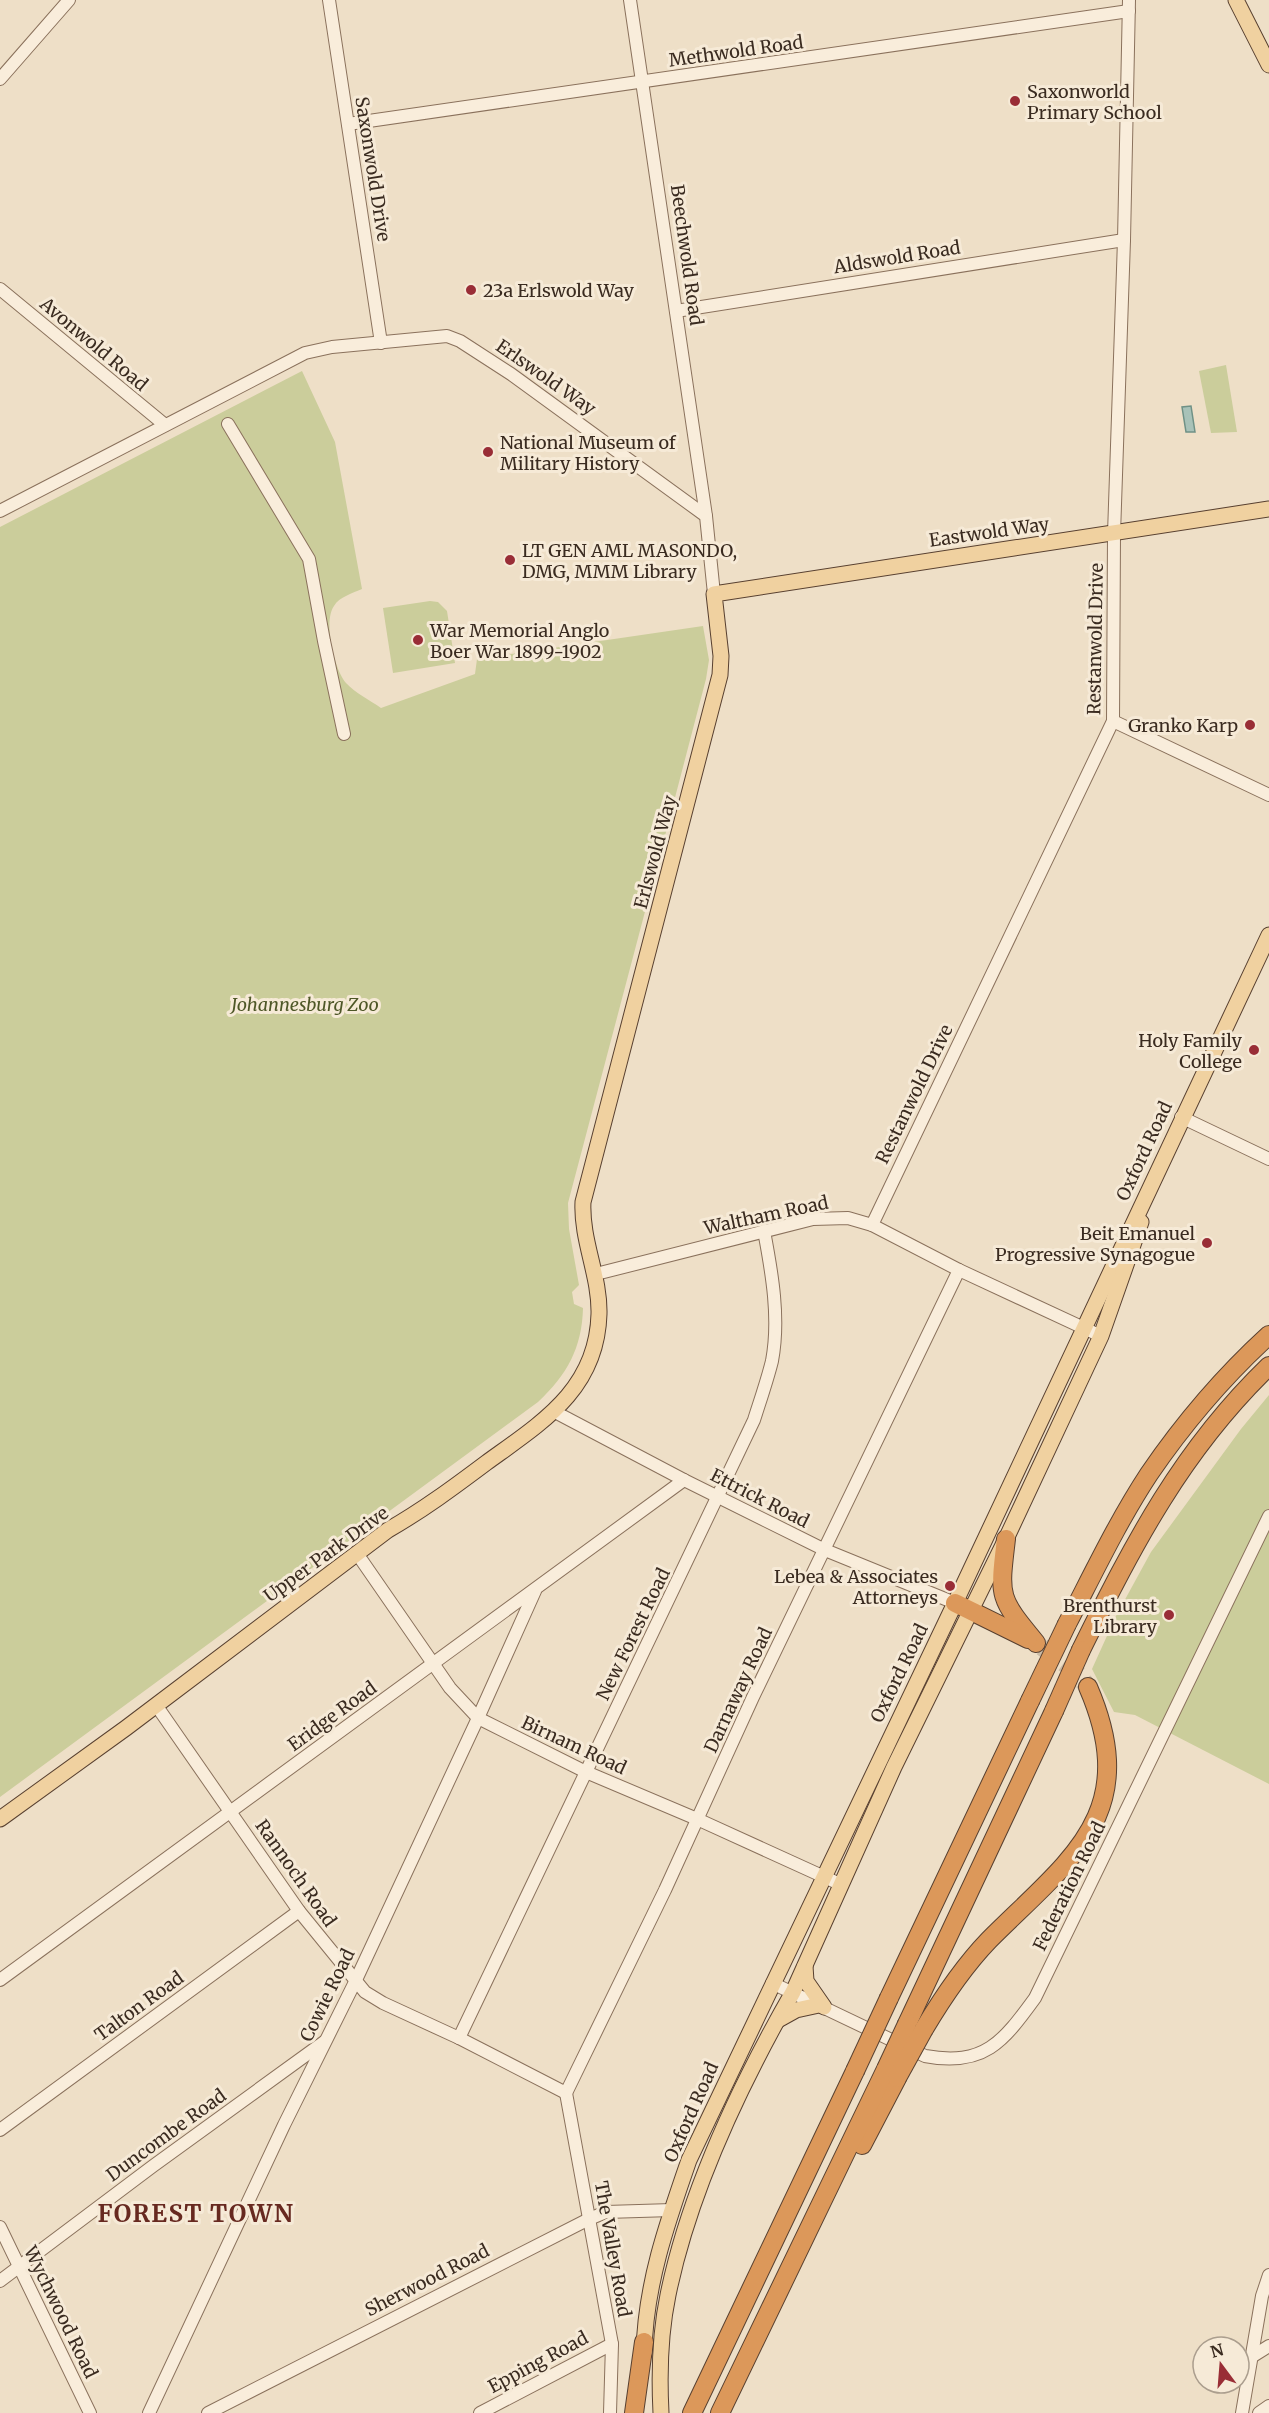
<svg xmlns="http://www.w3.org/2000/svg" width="1269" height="2413" viewBox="0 0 1269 2413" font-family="Merriweather,serif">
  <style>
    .green { fill: #cbcd9b }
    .water { fill: #a8c2b8; stroke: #6f9186; stroke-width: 1.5 }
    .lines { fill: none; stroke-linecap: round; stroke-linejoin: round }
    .highway-tunnel { stroke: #cabba6; stroke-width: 18; stroke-dasharray: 18 9; stroke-linecap: butt }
    .minor-casing { stroke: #8a715c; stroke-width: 14 }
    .major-casing { stroke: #584030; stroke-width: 17 }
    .highway-casing { stroke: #584030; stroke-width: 20 }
    .minor { stroke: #f9eddb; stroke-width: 12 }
    .major { stroke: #f0d1a0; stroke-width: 15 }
    .highway { stroke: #dc985a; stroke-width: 18 }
    .highway-bridge-casing { stroke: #584030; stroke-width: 20; stroke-linecap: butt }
    .highway-bridge { stroke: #dc985a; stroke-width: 18 }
    .poi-dot { fill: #992d36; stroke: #f6ead7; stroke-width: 2 }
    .labels { text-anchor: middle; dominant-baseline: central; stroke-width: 6; stroke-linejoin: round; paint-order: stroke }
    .street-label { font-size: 18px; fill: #3a2b20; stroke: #f6ead7 }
    .poi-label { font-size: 18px; fill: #3a2b20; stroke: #f6ead7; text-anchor: start }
    .park-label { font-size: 18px; font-style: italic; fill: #4e5727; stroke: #f6ead7 }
    .district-label { font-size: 24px; font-weight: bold; letter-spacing: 1.5px; fill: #672920; stroke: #f6ead7 }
  </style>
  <rect width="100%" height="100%" fill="#eedfc7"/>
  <g class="green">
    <polygon points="1226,365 1237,432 1211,433 1199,371"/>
    <path d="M302,371L335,442L362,589C353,593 339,597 334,606C323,621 334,669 346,683C355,693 370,700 381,708L475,674L477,659L703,626L709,660L706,679L660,855L654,856L650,866L656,870L568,1203L569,1229L579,1285L572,1292L574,1304L583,1308C582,1348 567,1375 538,1402L0,1797V527Z"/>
    <polygon points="430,601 438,602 447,611 455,663 393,673 383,608"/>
    <polygon points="1269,1395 1269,1784 1135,1715 1114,1712 1092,1669 1116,1616 1151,1552 1241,1429"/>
  </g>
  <polygon class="water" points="1191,406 1195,432 1186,432 1182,407"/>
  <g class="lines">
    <polyline class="highway-tunnel" points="1042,1647 1075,1671 1088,1687"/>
    <g class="minor-casing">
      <g id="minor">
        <polyline points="329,0 381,343"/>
        <polyline points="630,0 706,516"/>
        <polyline points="0,79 69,0"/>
        <polyline points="348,124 1129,11"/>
        <polyline points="0,289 165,425"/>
        <polyline points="676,311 1124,240"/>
        <polyline points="228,424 309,559 324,641 344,734"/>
        <polyline points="0,511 305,353 332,347 447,336 460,341 511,374 706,516 714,594"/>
        <polyline points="1113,721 1269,795"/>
        <polyline points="1181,1117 1269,1159"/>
        <polyline points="872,1225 1113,721 1114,534 1124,240 1129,0"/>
        <polyline points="596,1274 813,1219 848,1218 872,1225 959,1270 1101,1336"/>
        <polyline points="555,1412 684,1480 825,1550 955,1603"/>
        <polyline points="358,1555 450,1688 478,1718 586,1772 697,1819 842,1885"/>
        <polyline points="156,1705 299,1911 365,1992 383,2003 459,2038 566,2093"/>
        <polyline points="0,1980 684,1480"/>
        <path d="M772,1983L925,2056C984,2067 1003,2042 1035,1998L1269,1516"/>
        <path d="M459,2038L754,1420C760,1401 767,1381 772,1361C780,1319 772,1273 764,1231"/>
        <polyline points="566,2093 665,1890 753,1697 959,1270"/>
        <polyline points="566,2093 612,2344 610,2413"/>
        <polyline points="0,2130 299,1911"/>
        <polyline points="0,2227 90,2413"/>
        <polyline points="0,2281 153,2166 324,2042"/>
        <polyline points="1253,2356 1269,2346"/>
        <polyline points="149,2413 284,2125 355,1982 478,1718 535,1591"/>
        <polyline points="208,2413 589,2219 606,2212 672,2210"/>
        <polyline points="480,2413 612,2344"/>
        <polyline points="1242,2413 1262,2296 1269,2275"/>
        <polyline points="1259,2413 1269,2406"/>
      </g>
    </g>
    <g class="major-casing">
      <g id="major">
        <polyline points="1236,0 1269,65"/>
        <path d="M0,1819L126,1728L388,1530C423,1510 454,1487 486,1463C541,1423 597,1390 599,1314C600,1276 581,1240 583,1202L720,675L721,656L714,594L1269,509"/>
        <polyline points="805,1966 806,1981 824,2007"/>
        <polyline points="778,2020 796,2010 819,2005"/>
        <path d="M644,2353C645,2286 667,2223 689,2160L955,1603L1269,935"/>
        <path d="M661,2413C659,2374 660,2333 668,2295C689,2192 741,2083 793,1992L894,1767L1006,1539L1101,1336L1141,1222"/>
      </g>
    </g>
    <g class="highway-casing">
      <g id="highway">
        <path d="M1006,1539C999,1597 998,1597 1036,1643"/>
        <polyline points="955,1603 1028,1639"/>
        <path d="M1067,1624C1093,1574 1118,1521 1149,1474C1184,1423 1223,1377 1269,1335"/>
        <path d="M1081,1650C1134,1543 1182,1450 1269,1366"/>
        <polyline points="889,1998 1030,1701"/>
        <polyline points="907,2024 1054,1711"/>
        <path d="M924,2029C943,1997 963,1967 989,1940C1070,1859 1143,1814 1088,1687"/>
        <polyline points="862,2145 897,2078"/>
        <polyline points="634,2413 644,2342"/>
        <polyline points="692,2413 855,2071"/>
        <polyline points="720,2413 886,2069"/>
      </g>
    </g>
    <use href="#minor" class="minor"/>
    <use href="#major" class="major"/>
    <use href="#highway" class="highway"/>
    <g class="highway-bridge-casing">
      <g id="highway-bridge">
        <polyline points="1030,1701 1067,1624"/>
        <polyline points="1054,1711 1081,1650"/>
        <polyline points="886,2069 907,2024"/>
        <polyline points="855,2071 889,1998"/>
        <polyline points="897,2078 924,2029"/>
      </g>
    </g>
    <use href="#highway-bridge" class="highway-bridge"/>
  </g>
  <g class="poi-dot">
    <circle cx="1015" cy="101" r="6"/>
    <circle cx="471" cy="290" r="6"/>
    <circle cx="488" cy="452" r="6"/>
    <circle cx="510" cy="560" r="6"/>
    <circle cx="418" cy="640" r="6"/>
    <circle cx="1250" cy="725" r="6"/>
    <circle cx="1254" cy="1050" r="6"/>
    <circle cx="1207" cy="1243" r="6"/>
    <circle cx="950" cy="1586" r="6"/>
    <circle cx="1169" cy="1615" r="6"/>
  </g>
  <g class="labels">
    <g class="street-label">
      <text transform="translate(736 51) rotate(-8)">Methwold Road</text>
      <text transform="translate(373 169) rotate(81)">Saxonwold Drive</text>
      <text transform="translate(687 255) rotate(82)">Beechwold Road</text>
      <text transform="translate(897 257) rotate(-9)">Aldswold Road</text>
      <text transform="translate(94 344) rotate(40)">Avonwold Road</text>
      <text transform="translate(546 377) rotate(35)">Erlswold Way</text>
      <text transform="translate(989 532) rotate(-8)">Eastwold Way</text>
      <text transform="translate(1095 639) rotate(-89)">Restanwold Drive</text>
      <text transform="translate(655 852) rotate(-75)">Erlswold Way</text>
      <text transform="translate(914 1094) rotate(-64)">Restanwold Drive</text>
      <text transform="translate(1144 1151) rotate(-65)">Oxford Road</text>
      <text transform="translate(766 1215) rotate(-12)">Waltham Road</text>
      <text transform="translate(760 1498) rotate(27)">Ettrick Road</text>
      <text transform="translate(326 1554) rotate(-36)">Upper Park Drive</text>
      <text transform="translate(633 1634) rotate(-64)">New Forest Road</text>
      <text transform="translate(899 1673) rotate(-64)">Oxford Road</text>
      <text transform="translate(738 1690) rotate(-65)">Darnaway Road</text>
      <text transform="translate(332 1716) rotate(-36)">Eridge Road</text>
      <text transform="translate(574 1745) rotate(25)">Birnam Road</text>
      <text transform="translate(296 1873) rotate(55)">Rannoch Road</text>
      <text transform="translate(1069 1886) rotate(-64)">Federation Road</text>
      <text transform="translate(327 1995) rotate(-64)">Cowie Road</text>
      <text transform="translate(139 2006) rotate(-36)">Talton Road</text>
      <text transform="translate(691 2112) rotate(-66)">Oxford Road</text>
      <text transform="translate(166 2135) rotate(-36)">Duncombe Road</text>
      <text transform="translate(613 2249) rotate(80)">The Valley Road</text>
      <text transform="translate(427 2280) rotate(-27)">Sherwood Road</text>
      <text transform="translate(61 2312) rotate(64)">Wychwood Road</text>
      <text transform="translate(538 2362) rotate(-28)">Epping Road</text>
    </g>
    <g class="poi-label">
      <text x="1027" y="91">Saxonworld<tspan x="1027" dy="21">Primary School</tspan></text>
      <text x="483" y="290">23a Erlswold Way</text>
      <text x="500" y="442">National Museum of<tspan x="500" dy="21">Military History</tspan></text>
      <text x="522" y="550">LT GEN AML MASONDO,<tspan x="522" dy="21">DMG, MMM Library</tspan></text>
      <text x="430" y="630">War Memorial Anglo<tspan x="430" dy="21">Boer War 1899-1902</tspan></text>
      <text x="1238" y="725" text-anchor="end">Granko Karp</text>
      <text x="1242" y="1040" text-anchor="end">Holy Family<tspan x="1242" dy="21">College</tspan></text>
      <text x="1195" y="1233" text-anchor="end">Beit Emanuel<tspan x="1195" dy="21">Progressive Synagogue</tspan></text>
      <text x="938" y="1576" text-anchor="end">Lebea &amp; Associates<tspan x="938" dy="21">Attorneys</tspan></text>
      <text x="1157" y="1605" text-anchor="end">Brenthurst<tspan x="1157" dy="21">Library</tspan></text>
    </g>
    <g class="park-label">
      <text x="305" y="1004">Johannesburg Zoo</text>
    </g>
    <g class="district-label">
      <text x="196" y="2213">FOREST TOWN</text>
    </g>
  </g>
  <g transform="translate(1221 2365) rotate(344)"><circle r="28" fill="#f6ead7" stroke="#ab9e8e" stroke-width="1.5"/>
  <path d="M0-4.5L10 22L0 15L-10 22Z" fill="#992d36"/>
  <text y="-9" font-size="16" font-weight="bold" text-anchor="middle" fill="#3a2b20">N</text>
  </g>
</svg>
